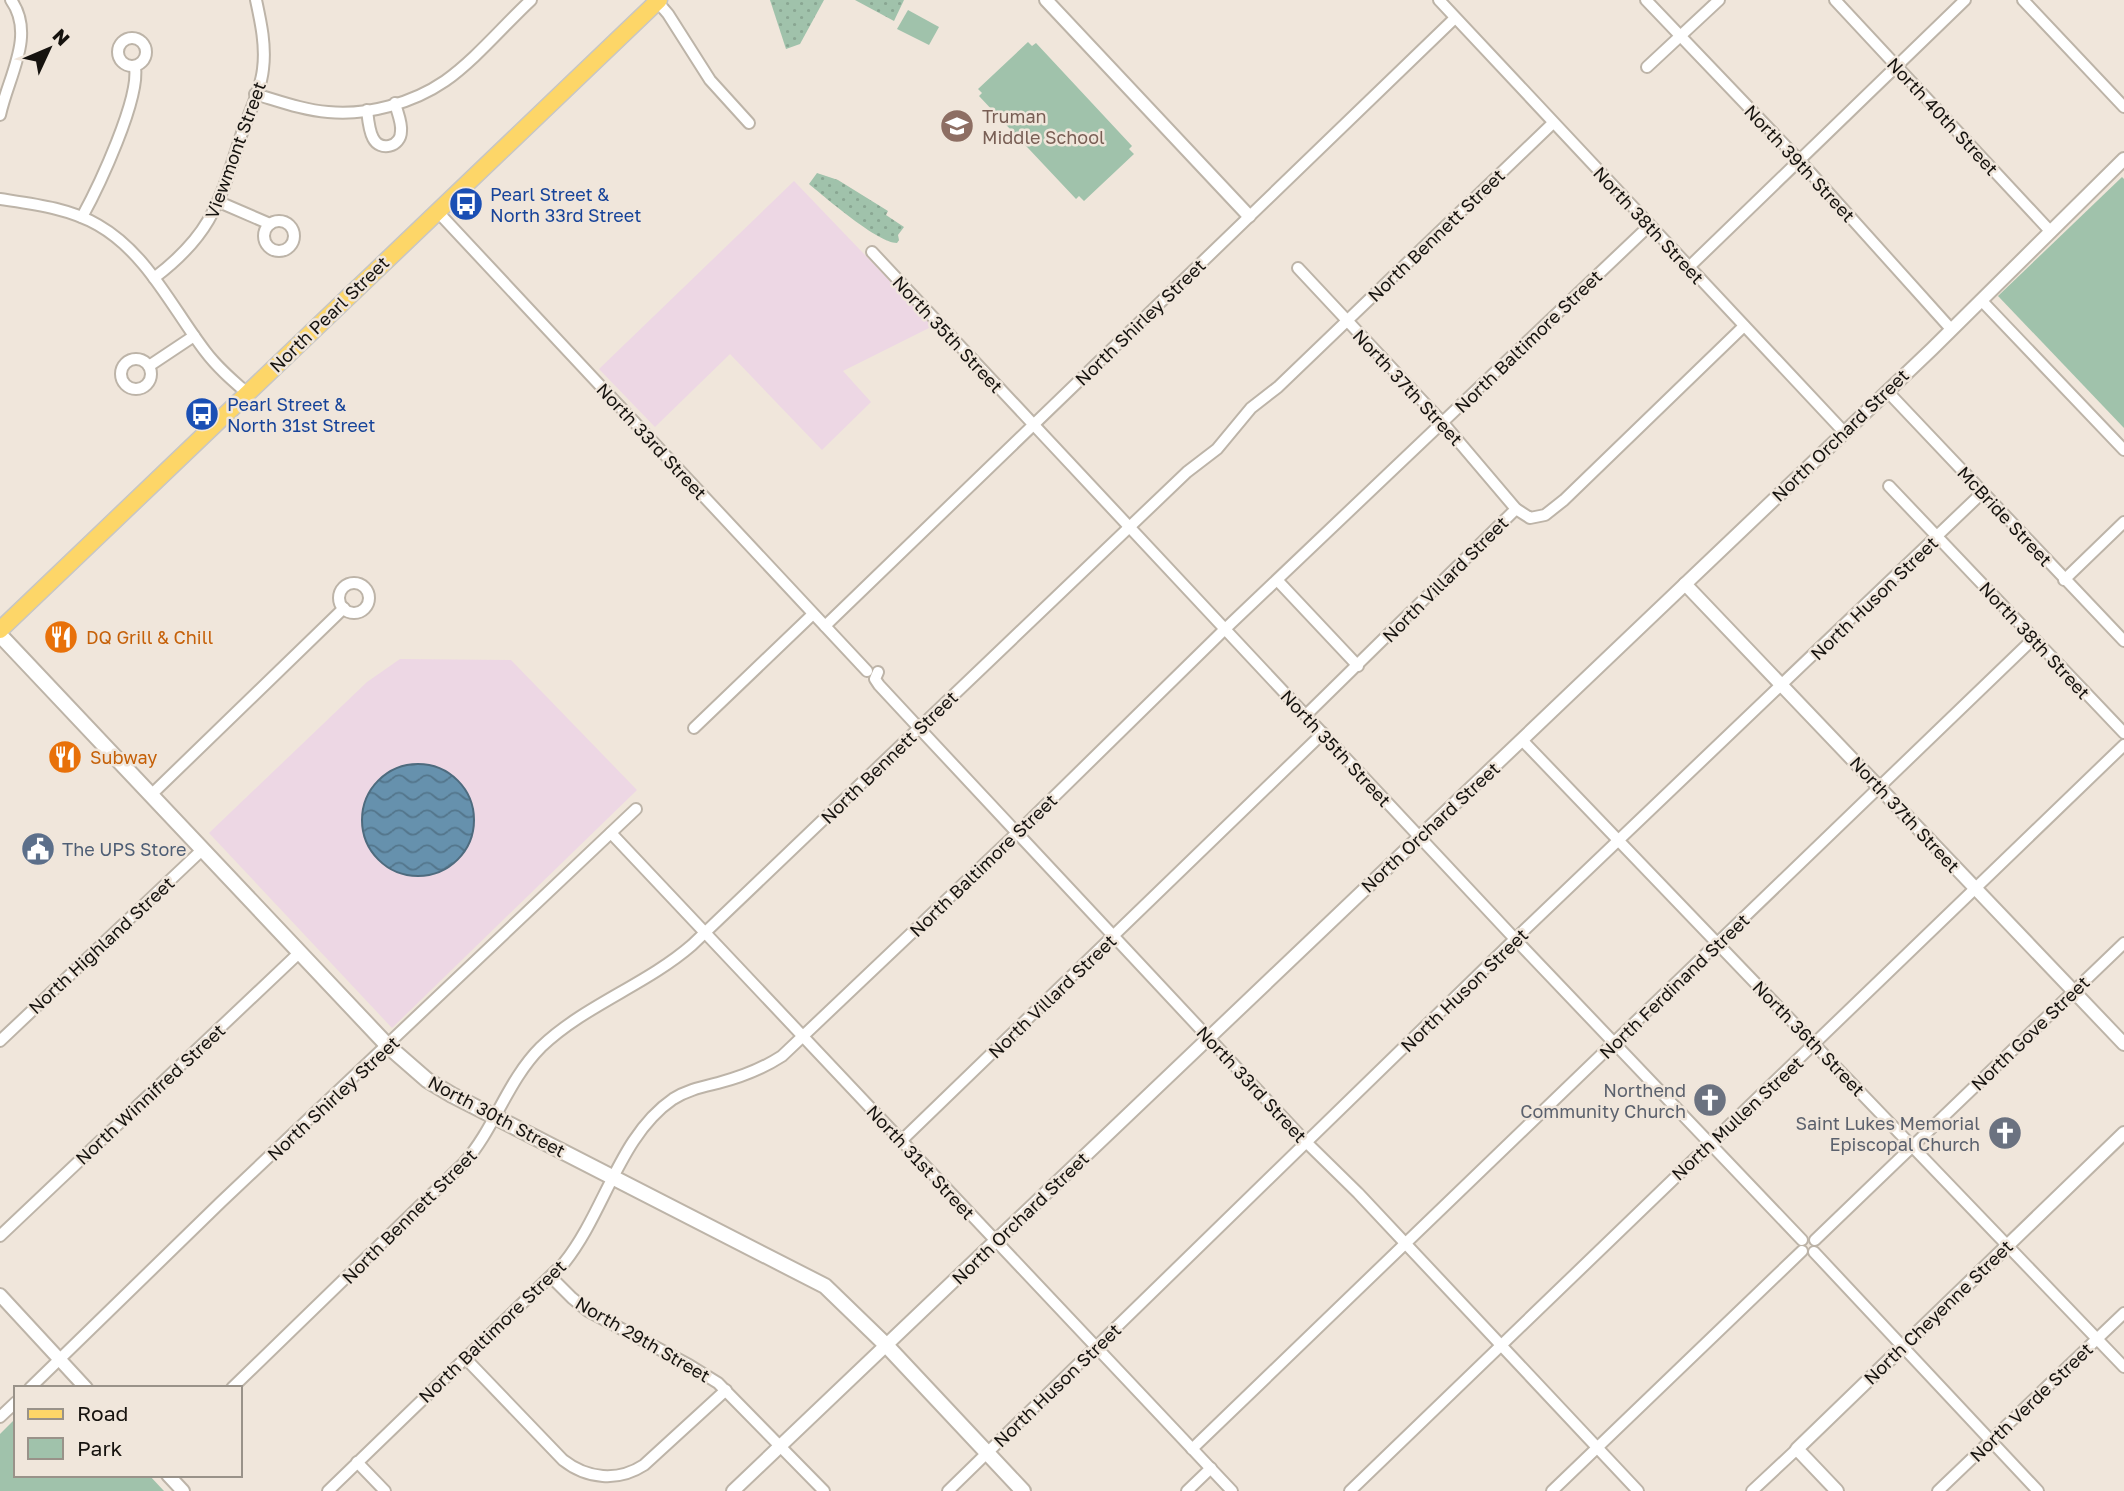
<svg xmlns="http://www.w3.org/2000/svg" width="2124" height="1491" viewBox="0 0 2124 1491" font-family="'Golos Text',sans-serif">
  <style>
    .industrial { fill: #edd7e4 }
    .grass { fill: url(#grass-dots) }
    .green { fill: #a0c2ab }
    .water { fill: url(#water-waves); stroke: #4e6b7e; stroke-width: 2 }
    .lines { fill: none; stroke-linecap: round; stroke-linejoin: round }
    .minor-casing { stroke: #bdb4a8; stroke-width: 14 }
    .tertiary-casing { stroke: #bdb4a8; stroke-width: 16 }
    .secondary-casing { stroke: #bdb4a8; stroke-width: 18 }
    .primary-casing { stroke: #c7c6c5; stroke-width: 19 }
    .minor { stroke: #fff; stroke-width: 10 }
    .tertiary { stroke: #fff; stroke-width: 12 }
    .secondary { stroke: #fff; stroke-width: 14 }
    .primary { stroke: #fdd668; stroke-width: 16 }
    .labels { text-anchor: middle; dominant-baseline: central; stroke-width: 5; stroke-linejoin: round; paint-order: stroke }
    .education-label { font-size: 18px; fill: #785e54; stroke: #f0e6db; text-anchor: start }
    .street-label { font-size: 18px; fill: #16130f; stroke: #f0e6db }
    .transit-label { font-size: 18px; fill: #164399; stroke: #f0e6db; text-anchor: start }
    .food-label { font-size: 18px; fill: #c56008; stroke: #f0e6db; text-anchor: start }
    .service-label { font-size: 18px; fill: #4e5e75; stroke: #f0e6db; text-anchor: start }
    .worship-label { font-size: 18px; fill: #5b616d; stroke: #f0e6db; text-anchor: end }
  </style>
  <defs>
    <pattern id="grass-dots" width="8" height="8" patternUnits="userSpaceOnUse" patternTransform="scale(1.75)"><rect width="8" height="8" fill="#a0c2ab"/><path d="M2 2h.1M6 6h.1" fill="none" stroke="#89a692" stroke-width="1.8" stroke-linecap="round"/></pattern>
    <pattern id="water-waves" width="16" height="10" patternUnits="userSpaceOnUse" patternTransform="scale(1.75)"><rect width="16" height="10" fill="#6691ad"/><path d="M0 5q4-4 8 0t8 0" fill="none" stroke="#53758b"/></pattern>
  </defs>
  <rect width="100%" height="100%" fill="#f0e6db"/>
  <g class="industrial">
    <polygon points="794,181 933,326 843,371 871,402 822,450 730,354 655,427 599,369"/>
    <polygon points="400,659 511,660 637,790 392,1028 209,833 367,682"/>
  </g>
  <g class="grass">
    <polygon points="770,0 824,0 800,44 786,49"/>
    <polygon points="855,0 904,0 894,21"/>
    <path d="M817,173L838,180L888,211L886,215L904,227L898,235L899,240L897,243C878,243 826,198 809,184Z"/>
  </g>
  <g class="green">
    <polygon points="908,10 939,27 929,45 897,29"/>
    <polygon points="1028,42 1032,46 1036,43 1132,146 1129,149 1134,154 1084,201 1079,196 1076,199 979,96 982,93 978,89"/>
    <polygon points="2122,177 2124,179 2124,428 1998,296"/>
    <polygon points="16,1418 16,1475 149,1475 164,1491 0,1491 0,1434"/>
  </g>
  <circle class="water" cx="418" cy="820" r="56"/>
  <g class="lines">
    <g class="minor-casing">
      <g id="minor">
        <polyline points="656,0 668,14 710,80 749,123"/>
        <polyline points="1439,0 1844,432"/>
        <polyline points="1646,0 1799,160 1951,329"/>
        <polyline points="1835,0 2051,232"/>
        <polyline points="2023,0 2124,107"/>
        <circle cx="132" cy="52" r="14"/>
        <polyline points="1647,67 1719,0"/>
        <path d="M255,94C279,101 303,110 328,112C367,116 413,103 445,81C476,59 503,26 531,0"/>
        <path d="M367,110C368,119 369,131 373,138C380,152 401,147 401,131C402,122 397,112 395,103"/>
        <path d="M0,115C8,77 36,35 11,0"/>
        <path d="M0,199C33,204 69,208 98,225C147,253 172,308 205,351C217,367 232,380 247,393"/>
        <polyline points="219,202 270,224"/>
        <polyline points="437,211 867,671"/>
        <path d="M82,217C99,186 140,99 135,67"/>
        <circle cx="279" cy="236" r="15"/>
        <polyline points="872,252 1515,939 1802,1240"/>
        <polyline points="1689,267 1965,0"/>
        <polyline points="1298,268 1443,423 1516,509 1530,518 1545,515 1564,500 1744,326"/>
        <path d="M154,278C215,232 220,198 243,130C250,111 261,89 263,69C266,46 261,23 256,0"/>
        <polyline points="1981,300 2124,450"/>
        <circle cx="136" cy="374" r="15"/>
        <polyline points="149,366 194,336"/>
        <polyline points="1887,391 2124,641"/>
        <polyline points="1889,486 2124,733"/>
        <polyline points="2064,580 2124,522"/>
        <polyline points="1278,581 1358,666"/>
        <circle cx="354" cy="598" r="15"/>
        <polyline points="825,626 1455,18"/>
        <polyline points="878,672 875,679 879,685 919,728 1307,1143 1358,1193 1638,1491"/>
        <polyline points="1306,715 1516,509"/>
        <polyline points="694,728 813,614"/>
        <polyline points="1522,740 2124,1367"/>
        <polyline points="152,794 344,608"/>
        <polyline points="611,833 1232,1491"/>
        <polyline points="0,1041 203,849"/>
        <polyline points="901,1141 1323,733"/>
        <polyline points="0,1236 300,952"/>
        <polyline points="1815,1240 2124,943"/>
        <polyline points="1814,1252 2038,1491"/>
        <polyline points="551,1277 572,1298 588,1311 689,1365 718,1383 824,1491"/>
        <path d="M466,1359L563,1460C587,1479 618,1482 644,1465L726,1390"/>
        <polyline points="30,1388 221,1202 636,809"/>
        <path d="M232,1388L464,1163C495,1128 507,1081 541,1047C585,1005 646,985 692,945L1187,472L1217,449L1251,408L1278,387L1553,123"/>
        <polyline points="0,1417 16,1402"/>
        <polyline points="1192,1449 2033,639"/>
        <polyline points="357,1462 385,1491"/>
        <path d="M328,1491L564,1263C605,1212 619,1136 673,1099C687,1090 702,1087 718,1083C741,1077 762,1069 782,1056L1017,833L1224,630L1649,226"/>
        <polyline points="948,1491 1515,939 1983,492"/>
        <polyline points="1187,1491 1211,1468"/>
        <polyline points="1350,1491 2124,745"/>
        <polyline points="1552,1491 1802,1251"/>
        <polyline points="1752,1491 1797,1449"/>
        <polyline points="1938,1491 2124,1313"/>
      </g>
    </g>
    <g class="tertiary-casing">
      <g id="tertiary">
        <polyline points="1046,0 1249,216"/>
        <polyline points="1685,584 2124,1044"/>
        <polyline points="0,1295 86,1388"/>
        <polyline points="168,1475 183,1491"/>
        <polyline points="733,1491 1932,349 2124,159"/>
        <polyline points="1837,1491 1797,1449 2124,1133"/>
      </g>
    </g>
    <g class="secondary-casing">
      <polyline id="secondary" points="0,635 388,1046 427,1080 452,1095 825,1286 886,1345 1023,1491"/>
    </g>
    <g class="primary-casing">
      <polyline id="primary" points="0,630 659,0"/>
    </g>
    <use href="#minor" class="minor"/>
    <use href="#tertiary" class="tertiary"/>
    <use href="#secondary" class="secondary"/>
    <use href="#primary" class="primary"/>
  </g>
  <defs>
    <g id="school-disc" transform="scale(1.75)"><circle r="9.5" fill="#8d6e63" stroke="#f0e6db"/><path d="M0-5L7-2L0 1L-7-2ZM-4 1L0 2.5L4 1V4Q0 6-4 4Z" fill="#fff"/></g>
    <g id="bus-disc" transform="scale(1.75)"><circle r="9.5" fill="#1a4fb4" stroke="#f0e6db"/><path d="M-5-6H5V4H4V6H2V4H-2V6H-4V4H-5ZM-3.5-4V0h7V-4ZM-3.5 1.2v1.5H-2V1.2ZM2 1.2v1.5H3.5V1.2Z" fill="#fff"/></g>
    <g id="restaurant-disc" transform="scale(1.75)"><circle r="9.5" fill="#e8710a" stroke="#f0e6db"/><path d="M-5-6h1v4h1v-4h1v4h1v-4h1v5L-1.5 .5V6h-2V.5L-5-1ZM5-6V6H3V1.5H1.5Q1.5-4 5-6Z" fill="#fff"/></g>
    <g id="civic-disc" transform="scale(1.75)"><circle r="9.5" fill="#5c6f8a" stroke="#f0e6db"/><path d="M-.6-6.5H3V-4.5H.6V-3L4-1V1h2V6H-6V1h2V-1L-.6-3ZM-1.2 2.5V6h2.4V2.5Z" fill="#fff"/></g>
    <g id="church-disc" transform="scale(1.75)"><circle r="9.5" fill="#6b7280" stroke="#f0e6db"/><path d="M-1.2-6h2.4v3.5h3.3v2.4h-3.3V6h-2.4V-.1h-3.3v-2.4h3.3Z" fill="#fff"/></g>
  </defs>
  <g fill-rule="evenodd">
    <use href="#school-disc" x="957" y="126"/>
    <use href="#bus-disc" x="466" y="204"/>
    <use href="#bus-disc" x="202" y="414"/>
    <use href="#restaurant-disc" x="61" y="637"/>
    <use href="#restaurant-disc" x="65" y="757"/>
    <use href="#civic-disc" x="38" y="849"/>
    <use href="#church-disc" x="1710" y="1100"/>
    <use href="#church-disc" x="2005" y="1133"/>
  </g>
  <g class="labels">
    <g class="education-label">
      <text x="982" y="116">Truman<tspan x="982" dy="21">Middle School</tspan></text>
    </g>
    <g class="street-label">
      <text transform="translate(1943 116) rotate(47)">North 40th Street</text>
      <text transform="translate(235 150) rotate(-70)">Viewmont Street</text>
      <text transform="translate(1800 163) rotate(47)">North 39th Street</text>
      <text transform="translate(1649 225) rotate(47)">North 38th Street</text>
      <text transform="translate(1436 235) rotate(-44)">North Bennett Street</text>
      <text transform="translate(329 314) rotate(-44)">North Pearl Street</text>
      <text transform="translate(1140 322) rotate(-44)">North Shirley Street</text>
      <text transform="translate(948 334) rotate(47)">North 35th Street</text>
      <text transform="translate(1528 341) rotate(-44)">North Baltimore Street</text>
      <text transform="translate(1408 387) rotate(47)">North 37th Street</text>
      <text transform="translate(1840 435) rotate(-44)">North Orchard Street</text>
      <text transform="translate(652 441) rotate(47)">North 33rd Street</text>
      <text transform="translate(2005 516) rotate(47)">McBride Street</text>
      <text transform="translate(1445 579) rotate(-45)">North Villard Street</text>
      <text transform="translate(1874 598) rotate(-44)">North Huson Street</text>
      <text transform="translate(2035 640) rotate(47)">North 38th Street</text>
      <text transform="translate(1336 748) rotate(47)">North 35th Street</text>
      <text transform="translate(889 757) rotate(-44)">North Bennett Street</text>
      <text transform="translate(1905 814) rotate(47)">North 37th Street</text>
      <text transform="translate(1430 827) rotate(-43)">North Orchard Street</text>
      <text transform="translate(983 865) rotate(-44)">North Baltimore Street</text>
      <text transform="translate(101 945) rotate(-43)">North Highland Street</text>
      <text transform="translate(1674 986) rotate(-44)">North Ferdinand Street</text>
      <text transform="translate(1464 990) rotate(-44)">North Huson Street</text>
      <text transform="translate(1052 996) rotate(-44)">North Villard Street</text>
      <text transform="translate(2030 1033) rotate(-44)">North Gove Street</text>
      <text transform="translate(1809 1038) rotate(46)">North 36th Street</text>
      <text transform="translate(1252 1084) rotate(47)">North 33rd Street</text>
      <text transform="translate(150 1094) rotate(-43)">North Winnifred Street</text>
      <text transform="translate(333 1098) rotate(-43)">North Shirley Street</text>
      <text transform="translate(497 1116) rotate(28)">North 30th Street</text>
      <text transform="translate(1737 1118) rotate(-43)">North Mullen Street</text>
      <text transform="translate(921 1162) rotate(47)">North 31st Street</text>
      <text transform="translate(409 1216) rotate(-45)">North Bennett Street</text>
      <text transform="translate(1020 1218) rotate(-44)">North Orchard Street</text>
      <text transform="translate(1938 1312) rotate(-44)">North Cheyenne Street</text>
      <text transform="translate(492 1331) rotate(-44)">North Baltimore Street</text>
      <text transform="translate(643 1339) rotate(30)">North 29th Street</text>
      <text transform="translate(1057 1385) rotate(-44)">North Huson Street</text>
      <text transform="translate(2031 1402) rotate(-44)">North Verde Street</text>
    </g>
    <g class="transit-label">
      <text x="490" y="194">Pearl Street &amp;<tspan x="490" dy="21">North 33rd Street</tspan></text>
      <text x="227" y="404">Pearl Street &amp;<tspan x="227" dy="21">North 31st Street</tspan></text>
    </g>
    <g class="food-label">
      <text x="86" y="637">DQ Grill &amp; Chill</text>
      <text x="90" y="757">Subway</text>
    </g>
    <g class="service-label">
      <text x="62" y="849">The UPS Store</text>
    </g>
    <g class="worship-label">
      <text x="1686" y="1090">Northend<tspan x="1686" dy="21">Community Church</tspan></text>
      <text x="1980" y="1123">Saint Lukes Memorial<tspan x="1980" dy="21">Episcopal Church</tspan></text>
    </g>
  </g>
  <rect x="14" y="1386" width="228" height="91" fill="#f0e6db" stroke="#999289" stroke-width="2"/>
  <rect x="28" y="1409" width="35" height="10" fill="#fdd668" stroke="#999289" stroke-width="2"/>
  <text x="77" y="1421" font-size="21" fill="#16130f">Road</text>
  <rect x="28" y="1438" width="35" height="21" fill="#a0c2ab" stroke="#999289" stroke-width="2"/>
  <text x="77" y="1456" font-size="21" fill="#16130f">Park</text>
  <g transform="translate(49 49) rotate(46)" stroke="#f0e6db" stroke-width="5" paint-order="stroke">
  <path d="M0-5L12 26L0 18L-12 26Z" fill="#16130f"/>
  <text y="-10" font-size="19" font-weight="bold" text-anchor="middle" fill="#16130f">N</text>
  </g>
</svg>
